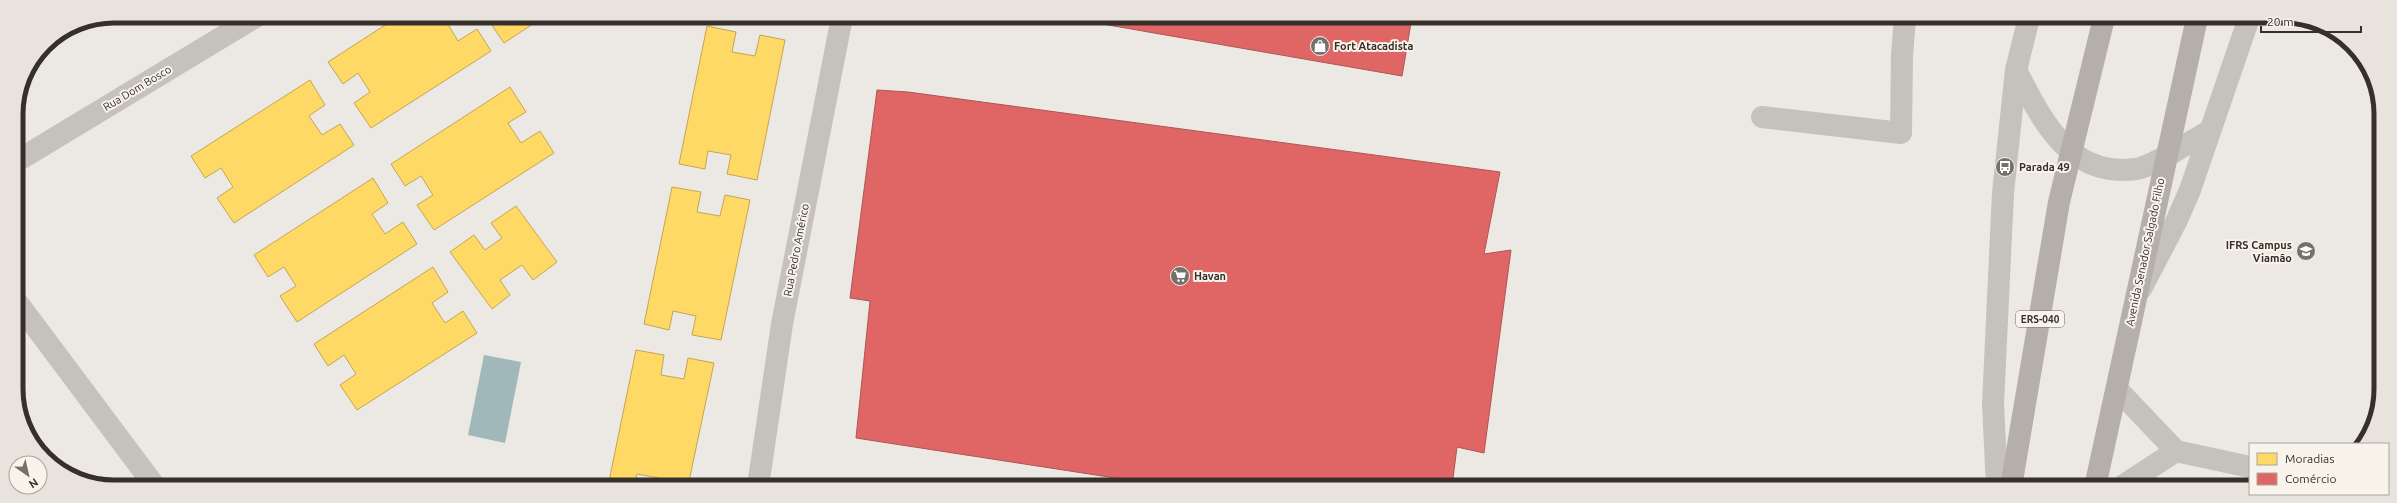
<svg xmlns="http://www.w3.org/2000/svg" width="2397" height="503" viewBox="0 0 2397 503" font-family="Ubuntu,sans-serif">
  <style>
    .water { fill: #a1b8ba }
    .homes { fill: #ffd966; stroke: #c3a654 }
    .shops { fill: #e06666; stroke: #ad5654 }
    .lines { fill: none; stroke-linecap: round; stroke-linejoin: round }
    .minor { stroke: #c5c1bc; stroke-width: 22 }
    .major { stroke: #b4afab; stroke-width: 22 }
    .labels { text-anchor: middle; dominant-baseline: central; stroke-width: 4; stroke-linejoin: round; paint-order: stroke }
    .shield { fill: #f8f3eb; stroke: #706a64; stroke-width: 1 }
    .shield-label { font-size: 10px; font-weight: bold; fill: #362f2a }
    .poi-label { font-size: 11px; font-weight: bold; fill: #362f2a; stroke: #f8f3eb; text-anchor: start }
    .street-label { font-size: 11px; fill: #362f2a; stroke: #f8f3eb }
    .rim { fill: none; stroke: #362f2a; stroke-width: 5 }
  </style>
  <rect width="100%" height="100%" fill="#ece8e3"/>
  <polygon class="water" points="484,355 521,362 505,443 468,435"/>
  <g class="homes">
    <polygon points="399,16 453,16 446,21 458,41 477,29 491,51 371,128 354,103 370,92 358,73 343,84 328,62"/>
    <polygon points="490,16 545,16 504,43 487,18"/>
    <polygon points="761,17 793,17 791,23"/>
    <polygon points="707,26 736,32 732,52 755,56 760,35 785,40 757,180 727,174 731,155 708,151 705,169 679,164"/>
    <polygon points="310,80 325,105 309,116 322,135 340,124 354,145 234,223 217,198 233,187 221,168 205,178 191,156"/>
    <polygon points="510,87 526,112 508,123 521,143 540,131 554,153 434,230 417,205 433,195 421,176 405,186 391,164"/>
    <polygon points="373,178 388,203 372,214 385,234 403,222 417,244 297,322 280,296 296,286 284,267 268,277 254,255"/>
    <polygon points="672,187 701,192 697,212 720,216 725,195 750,200 721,340 692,335 696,316 673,311 669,330 644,324"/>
    <polygon points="516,206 557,262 533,280 522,265 500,280 510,295 492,309 450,252 474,235 485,250 502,238 491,223"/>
    <polygon points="433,267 448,292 432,303 445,323 463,311 477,333 357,410 340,385 356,374 344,355 328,366 314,344"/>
    <polygon points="636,350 664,355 661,375 684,379 688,358 714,363 688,486 657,486 659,478 637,474 634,486 608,486"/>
  </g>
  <g class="shops">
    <polygon points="1062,17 1412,17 1402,76"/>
    <polygon points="877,90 908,92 1500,172 1484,254 1511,250 1484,453 1457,447 1452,486 1167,486 856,438 870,301 850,298"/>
  </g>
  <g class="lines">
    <g class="minor">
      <path d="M2016,70C2042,120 2069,178 2136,169C2155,166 2191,141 2209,131"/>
      <polyline points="1762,117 1901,133 1902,55 1905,18"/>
      <polyline points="17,161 257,16"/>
      <polyline points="2141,289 2176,222 2190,190 2249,18"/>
      <polyline points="17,302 154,485"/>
      <polyline points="2117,389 2176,451 2250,467"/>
      <polyline points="758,486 782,324 842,17"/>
      <polyline points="1997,487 1993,404 2003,193 2016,70 2029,18"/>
      <polyline points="2121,487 2176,451"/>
    </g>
    <g class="major">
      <polyline points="2011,487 2059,202 2104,18"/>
      <polyline points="2095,487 2197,18"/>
    </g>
  </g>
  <defs>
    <g id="shop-disc" transform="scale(1)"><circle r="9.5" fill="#76706b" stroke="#f8f3eb"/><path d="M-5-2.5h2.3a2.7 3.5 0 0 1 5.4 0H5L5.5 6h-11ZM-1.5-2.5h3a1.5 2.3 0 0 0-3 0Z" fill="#fff"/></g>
    <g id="bus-disc" transform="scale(1)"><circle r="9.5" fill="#76706b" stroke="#f8f3eb"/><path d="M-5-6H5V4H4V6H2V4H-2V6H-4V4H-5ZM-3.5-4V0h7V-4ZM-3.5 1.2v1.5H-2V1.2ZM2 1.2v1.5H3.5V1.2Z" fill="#fff"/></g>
    <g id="university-disc" transform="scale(1)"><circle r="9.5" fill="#76706b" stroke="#f8f3eb"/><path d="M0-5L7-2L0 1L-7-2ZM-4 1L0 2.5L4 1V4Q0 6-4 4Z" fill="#fff"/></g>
    <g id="supermarket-disc" transform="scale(1)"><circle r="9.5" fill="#76706b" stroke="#f8f3eb"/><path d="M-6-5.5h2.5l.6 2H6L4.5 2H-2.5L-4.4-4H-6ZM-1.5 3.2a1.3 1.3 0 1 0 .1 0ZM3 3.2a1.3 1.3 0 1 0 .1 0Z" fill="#fff"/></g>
  </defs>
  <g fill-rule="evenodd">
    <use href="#shop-disc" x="1320" y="46"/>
    <use href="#bus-disc" x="2005" y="167"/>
    <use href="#university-disc" x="2306" y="251"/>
    <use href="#supermarket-disc" x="1180" y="276"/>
  </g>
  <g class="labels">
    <rect class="shield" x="2016" y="311" width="48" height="16" rx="3"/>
    <g class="shield-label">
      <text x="2040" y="319">ERS-040</text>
    </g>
    <g class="poi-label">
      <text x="1334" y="46">Fort Atacadista</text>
      <text x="2019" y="167">Parada 49</text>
      <text x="2292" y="245" text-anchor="end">IFRS Campus<tspan x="2292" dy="13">Viamão</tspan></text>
      <text x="1194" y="276">Havan</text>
    </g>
    <g class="street-label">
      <text transform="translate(137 88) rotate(-31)">Rua Dom Bosco</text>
      <text transform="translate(796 250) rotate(-79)">Rua Pedro Américo</text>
      <text transform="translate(2145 252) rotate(-78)">Avenida Senador Salgado Filho</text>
    </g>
  </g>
  <path d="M0 0H2397V503H0ZM114 23H2283A91 91 0 0 1 2374 114V389A91 91 0 0 1 2283 480H114A91 91 0 0 1 23 389V114A91 91 0 0 1 114 23Z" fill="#e8e3dc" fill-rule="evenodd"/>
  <path class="rim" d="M114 23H2283A91 91 0 0 1 2374 114V389A91 91 0 0 1 2283 480H114A91 91 0 0 1 23 389V114A91 91 0 0 1 114 23Z"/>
  <rect x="2249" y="443" width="140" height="52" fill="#f8f3eb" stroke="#aaa59e"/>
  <rect x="2257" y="453" width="20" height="12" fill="#ffd966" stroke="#aaa59e"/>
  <text x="2285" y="463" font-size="12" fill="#362f2a">Moradias</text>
  <rect x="2257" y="473" width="20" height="12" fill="#e06666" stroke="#aaa59e"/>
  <text x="2285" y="483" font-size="12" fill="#362f2a">Comércio</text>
  <g transform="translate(28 475) rotate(146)"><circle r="19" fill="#f8f3eb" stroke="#aaa59e"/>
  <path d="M0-3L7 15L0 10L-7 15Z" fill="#76706b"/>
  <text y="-6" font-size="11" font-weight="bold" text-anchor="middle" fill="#362f2a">N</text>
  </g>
  <path d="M2261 26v6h100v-6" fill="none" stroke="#362f2a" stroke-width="2"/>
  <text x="2267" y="26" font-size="12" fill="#362f2a" stroke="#f8f3eb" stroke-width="3" paint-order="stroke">20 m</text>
</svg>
